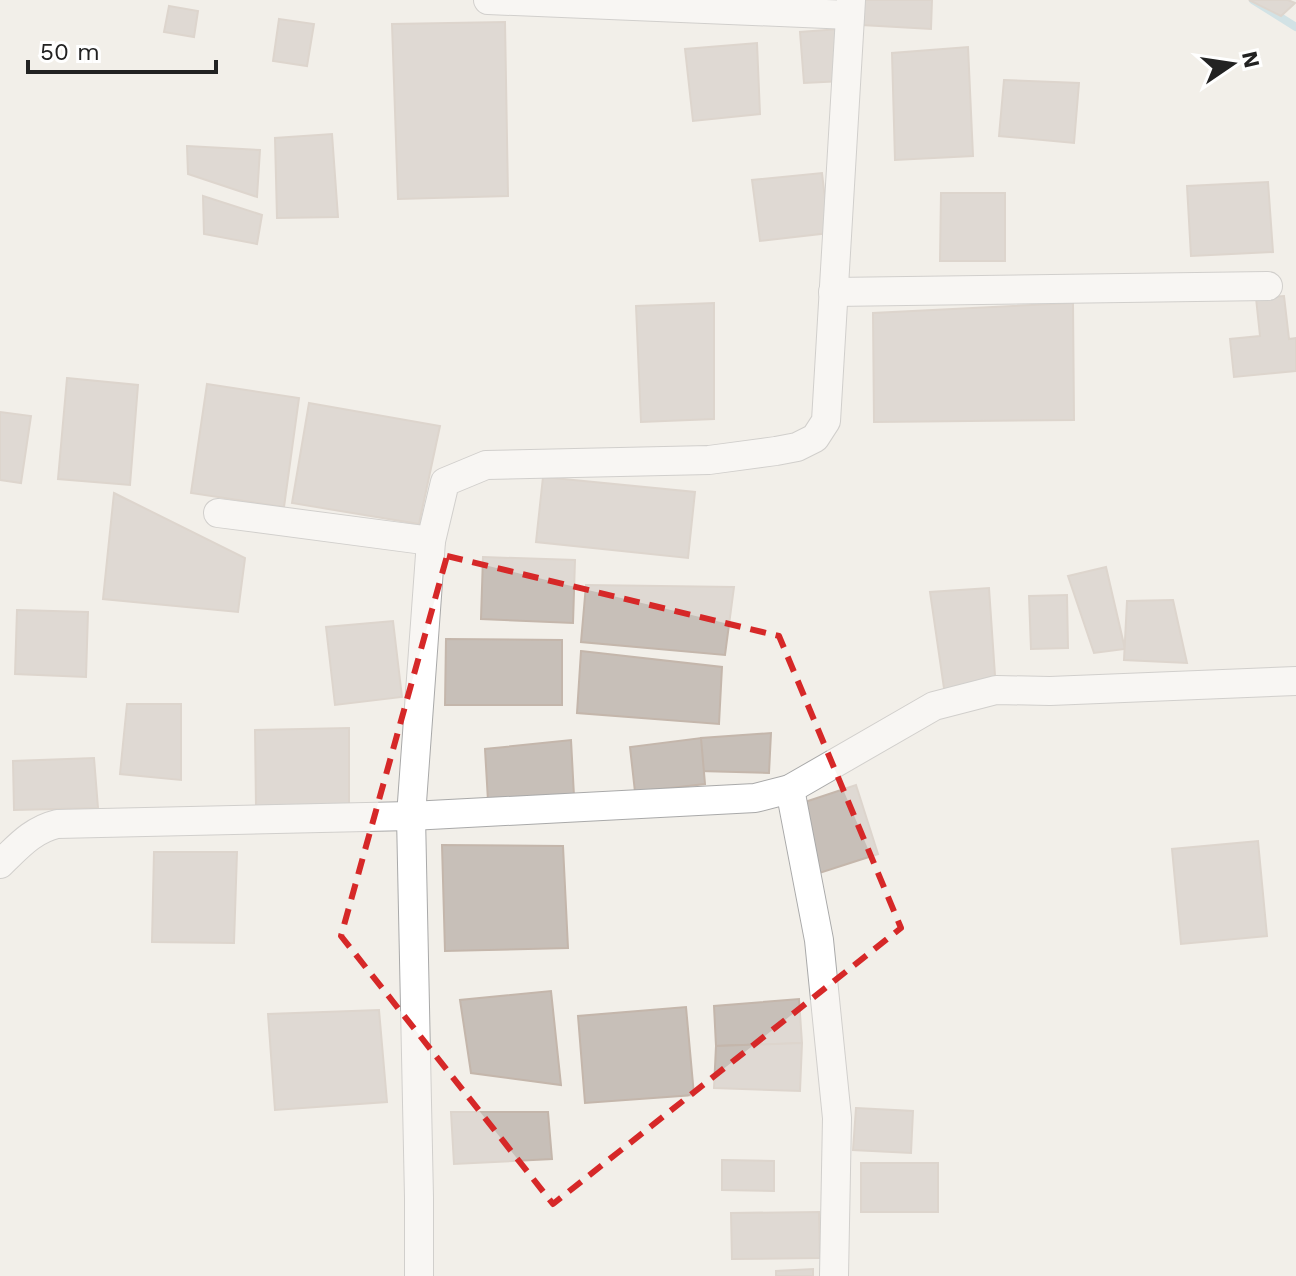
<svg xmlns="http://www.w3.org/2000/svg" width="1296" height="1276" viewBox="0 0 1296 1276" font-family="'Work Sans',sans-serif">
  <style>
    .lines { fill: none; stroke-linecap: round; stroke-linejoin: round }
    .stream { stroke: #aad3df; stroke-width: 8 }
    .building { fill: #c7bfb8; stroke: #c4b6ab; stroke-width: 2 }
    .minor-casing { stroke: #a9a9a9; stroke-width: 30 }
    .minor { stroke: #fff; stroke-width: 28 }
    .marked { fill: none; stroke: #d62828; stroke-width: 6; stroke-dasharray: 16 10; stroke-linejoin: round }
  </style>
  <rect width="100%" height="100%" fill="#f2efe9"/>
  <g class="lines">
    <polyline class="stream" points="1253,0 1296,27"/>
  </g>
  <g class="building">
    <polygon points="863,0 932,0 931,29 862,25"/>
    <polygon points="1249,0 1288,0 1295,3 1281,16"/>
    <polygon points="169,6 198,11 194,37 164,32"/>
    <polygon points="279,19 314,24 307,66 273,61"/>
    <polygon points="505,22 508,196 398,199 392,24"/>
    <polygon points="839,29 843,81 804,83 800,32"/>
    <polygon points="757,43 760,114 693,121 685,49"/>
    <polygon points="968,47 973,156 895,160 892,53"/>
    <polygon points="1004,80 1079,83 1074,143 999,136"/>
    <polygon points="332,134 338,217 277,218 275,138"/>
    <polygon points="187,146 260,150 257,197 188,174"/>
    <polygon points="822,173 829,233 760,241 752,180"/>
    <polygon points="1268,182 1273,252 1191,256 1187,186"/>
    <polygon points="941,193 1005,193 1005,261 940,261"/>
    <polygon points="203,196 262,215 257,244 204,234"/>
    <polygon points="1284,296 1289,339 1296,338 1296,371 1234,377 1230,339 1260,336 1256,298"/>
    <polygon points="714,303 714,419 641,422 636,306"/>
    <polygon points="1073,303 1074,420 874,422 873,313"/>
    <polygon points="67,378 138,385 130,485 58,479"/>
    <polygon points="207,384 299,398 284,507 191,493"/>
    <polygon points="309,403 440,426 419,524 292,503"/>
    <polygon points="0,412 31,416 21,483 0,480"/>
    <polygon points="543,477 695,492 688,558 536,542"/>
    <polygon points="114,493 245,558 238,612 103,599"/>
    <polygon points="483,557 575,560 573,623 481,619"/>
    <polygon points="1106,567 1125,649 1094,653 1068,576"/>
    <polygon points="586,585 734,587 725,655 581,642"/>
    <polygon points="989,588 996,690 946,702 930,592"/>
    <polygon points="1067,595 1068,648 1031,649 1029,596"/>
    <polygon points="1173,600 1187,663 1124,660 1127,601"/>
    <polygon points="17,610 88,612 86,677 15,674"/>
    <polygon points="393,621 402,697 335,705 326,627"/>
    <polygon points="446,639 562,640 562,705 445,705"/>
    <polygon points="581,651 722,667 719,724 577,713"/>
    <polygon points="127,704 181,704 181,780 120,774"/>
    <polygon points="349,728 349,805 256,807 255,730"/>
    <polygon points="771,733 769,773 700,771 701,738"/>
    <polygon points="701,738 705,784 635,792 630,747"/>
    <polygon points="571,740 574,796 488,801 485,749"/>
    <polygon points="94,758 98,808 14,810 13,761"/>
    <polygon points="856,785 878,854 807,877 793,806"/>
    <polygon points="1258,841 1267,936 1181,944 1172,849"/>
    <polygon points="442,845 563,846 568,948 445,951"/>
    <polygon points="154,852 237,852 234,943 152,942"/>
    <polygon points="551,991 561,1085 471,1073 460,1000"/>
    <polygon points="799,999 802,1043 716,1046 714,1006"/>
    <polygon points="686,1007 694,1095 585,1103 578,1016"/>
    <polygon points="379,1010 387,1102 275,1110 268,1014"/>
    <polygon points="802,1043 800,1091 714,1088 716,1046"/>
    <polygon points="856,1108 913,1111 911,1153 853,1150"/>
    <polygon points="451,1112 548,1112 552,1159 454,1164"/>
    <polygon points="722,1160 774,1161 774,1191 722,1190"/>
    <rect x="861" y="1163" width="77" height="49"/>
    <polygon points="819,1212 820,1258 732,1259 731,1213"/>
    <polygon points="813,1269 813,1276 776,1276 776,1271"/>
  </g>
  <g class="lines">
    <g class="minor-casing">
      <g id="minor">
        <polyline points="488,0 850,15"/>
        <polyline points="833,292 1268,286"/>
        <polyline points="218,513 431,541"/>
        <polyline points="790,789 819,940 837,1118 834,1276"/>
        <path d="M0,864C18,847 32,830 57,824L411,816L755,798L790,789L934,706L996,690L1050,691L1296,681"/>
        <polyline points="419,1276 419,1198 411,816 431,541 445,482 486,465 709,460 776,451 797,447 815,438 826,421 851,0"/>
      </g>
    </g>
    <use href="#minor" class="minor"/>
  </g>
  <path d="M0 0H1296V1276H0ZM447,556L779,636L901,928L553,1204L341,936Z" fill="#f2efe9" fill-opacity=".55" fill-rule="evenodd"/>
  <path class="marked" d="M447,556L779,636L901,928L553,1204L341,936Z"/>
  <g transform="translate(1232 64) rotate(77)" stroke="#ffffff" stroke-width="6" paint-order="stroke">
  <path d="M0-6L14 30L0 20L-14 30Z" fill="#222222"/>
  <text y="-12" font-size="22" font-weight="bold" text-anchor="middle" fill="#222222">N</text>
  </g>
  <path d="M28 60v12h188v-12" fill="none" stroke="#222222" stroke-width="4"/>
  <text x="40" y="60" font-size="24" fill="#222222" stroke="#ffffff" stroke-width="6" paint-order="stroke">50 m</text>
</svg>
